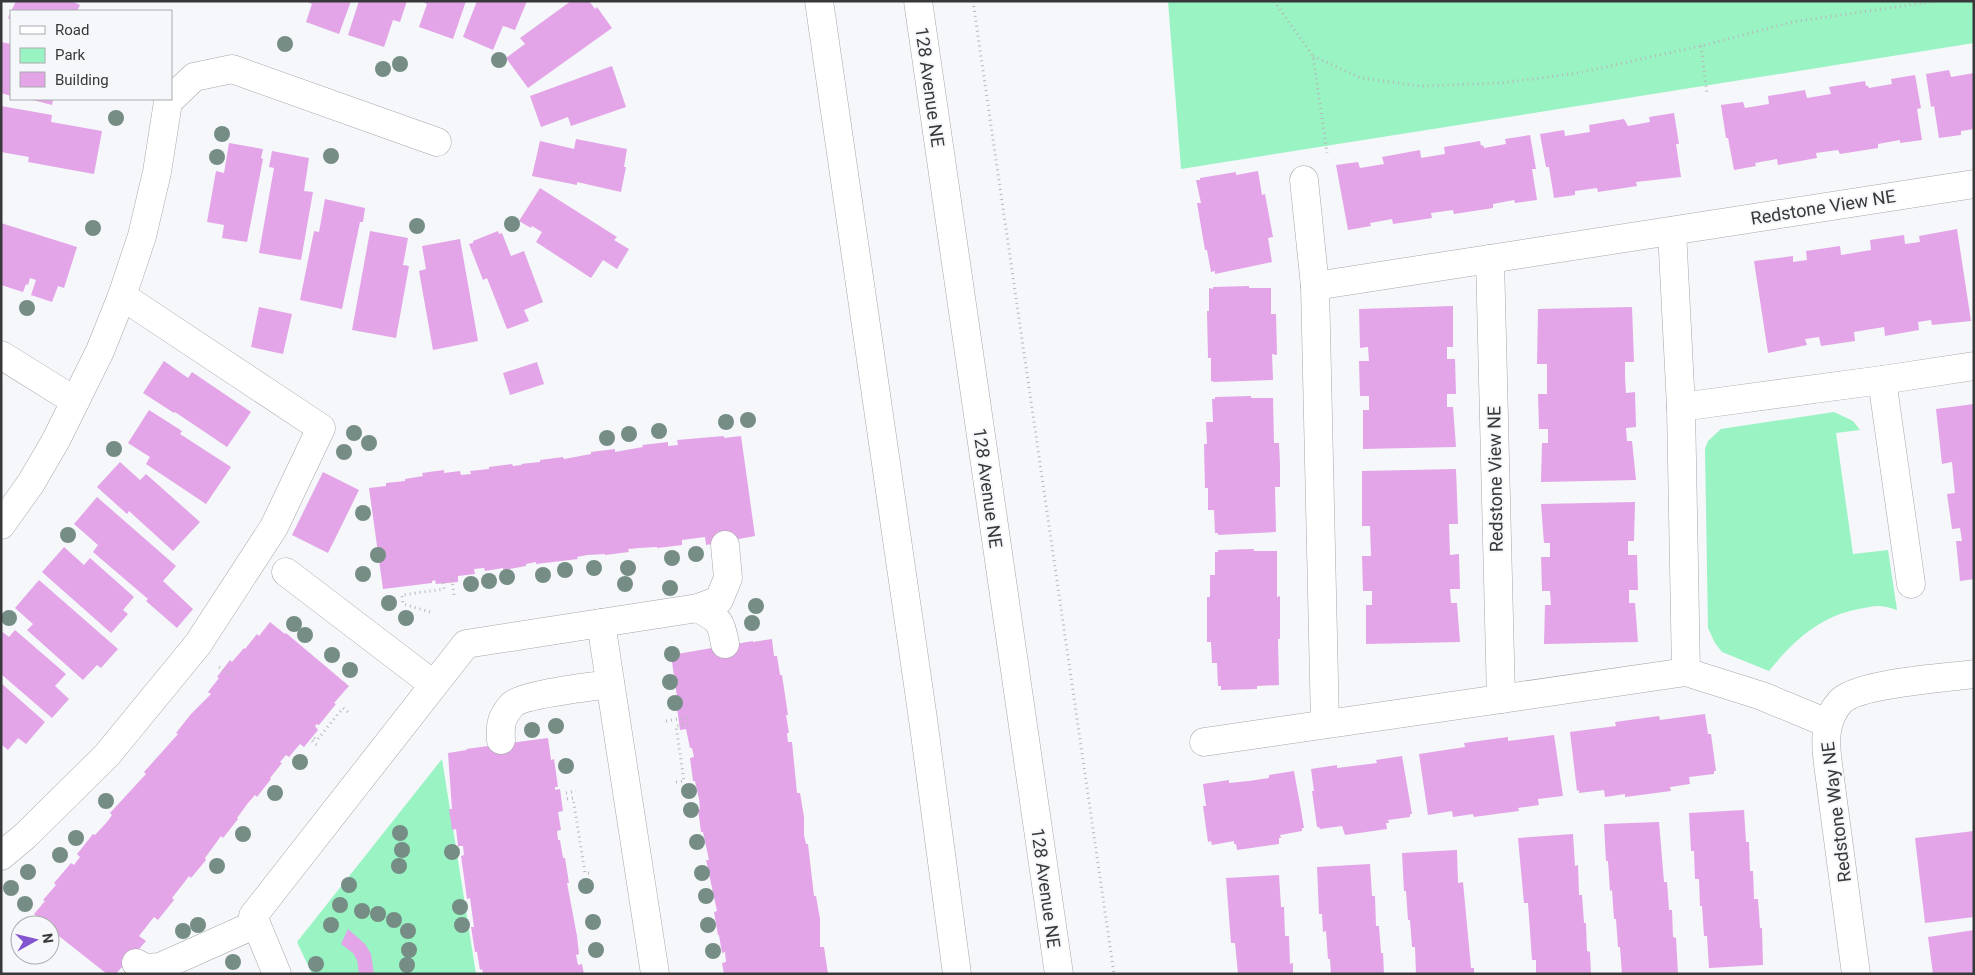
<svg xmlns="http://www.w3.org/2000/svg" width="1975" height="975" viewBox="0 0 1975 975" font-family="Roboto,sans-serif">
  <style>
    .green { fill: #99f3c3 }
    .building { fill: #e3a5e7 }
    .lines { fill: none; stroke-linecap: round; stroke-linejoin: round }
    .minor-casing { stroke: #a5a7a9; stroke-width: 29 }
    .major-casing { stroke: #a5a7a9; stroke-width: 29 }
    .path { stroke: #b7b8bb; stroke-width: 3; stroke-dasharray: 1 4; stroke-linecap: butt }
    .minor { stroke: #fff; stroke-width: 28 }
    .major { stroke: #fff; stroke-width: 28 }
    .tree { fill: #758d84 }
    .labels { text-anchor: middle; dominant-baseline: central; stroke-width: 4; stroke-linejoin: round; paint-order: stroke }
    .street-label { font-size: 18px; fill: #373839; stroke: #f5f7fa }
  </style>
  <rect width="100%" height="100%" fill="#f5f7fa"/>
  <g class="green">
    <polygon points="1168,1 1974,1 1974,43 1181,169"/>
    <path d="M1834,412L1853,421L1860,430L1836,433L1853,554L1888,550L1897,610C1891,608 1884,606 1878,606C1872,606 1865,608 1859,609C1820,616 1793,641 1769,671L1722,652L1715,643L1708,628L1705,449L1708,441L1721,429Z"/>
    <polygon points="442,759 476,974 312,974 297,942"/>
  </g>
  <g class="building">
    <polygon points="16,1 72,1 80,5 77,11 11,11 11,20 8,18"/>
    <polygon points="306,1 351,1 339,34 306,22 312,4"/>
    <polygon points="359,1 407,1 400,22 393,20 384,47 348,35"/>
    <polygon points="466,1 453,39 419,27 427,4 421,1"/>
    <polygon points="477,1 527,1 515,30 503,26 493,50 463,37"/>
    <polygon points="571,1 589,1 595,9 597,7 612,28 528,88 506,58 525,44 520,38"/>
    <polygon points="1,42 11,44 11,96 1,93"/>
    <polygon points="612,66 626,107 571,126 568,117 541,127 530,96"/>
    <polygon points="1949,70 1951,77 1974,73 1974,129 1961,131 1961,135 1939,138 1934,106 1931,107 1926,74"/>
    <polygon points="1915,75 1921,108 1917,109 1922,140 1900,143 1900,140 1878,144 1878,148 1840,154 1838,150 1816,153 1817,158 1778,165 1777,159 1755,163 1756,166 1734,170 1728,138 1726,138 1721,105 1743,102 1745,108 1769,104 1768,96 1805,90 1807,98 1831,94 1829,87 1865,81 1866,86 1868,86 1869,88 1892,84 1891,79"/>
    <polygon points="29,99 53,99 52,105"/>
    <polygon points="1,106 52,115 51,122 102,131 94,174 28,162 29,157 1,152"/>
    <polygon points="1674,113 1679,144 1676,144 1681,177 1636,182 1637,186 1598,192 1597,188 1575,191 1575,195 1554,198 1549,167 1546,167 1540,134 1564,130 1565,136 1590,132 1589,125 1624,119 1628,126 1650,122 1649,117"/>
    <polygon points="1530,135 1536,169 1532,169 1537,200 1515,203 1514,200 1493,204 1493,208 1454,214 1453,210 1431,213 1432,218 1393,224 1392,219 1370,223 1371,226 1348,230 1336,165 1358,162 1360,168 1384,164 1382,157 1420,150 1421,158 1445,154 1444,147 1480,141 1481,146 1483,145 1484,148 1506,144 1505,139"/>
    <polygon points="576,139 627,149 624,167 626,167 621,192 577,182 577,185 532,176 540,141 574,149"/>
    <polygon points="229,143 263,149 261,158 263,159 247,242 222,238 224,225 207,222 216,171 224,173"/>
    <polygon points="272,151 309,158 304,191 313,192 301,260 259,253 274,168 269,167"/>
    <polygon points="1258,171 1262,195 1265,194 1273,237 1268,238 1272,262 1215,274 1215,271 1211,272 1207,250 1205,250 1197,203 1201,203 1196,180 1200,180 1200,178 1236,172 1236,175"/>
    <polygon points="540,188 617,237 614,240 629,249 617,269 603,260 591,278 536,242 542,232 532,226 531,228 519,221"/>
    <polygon points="325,199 365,208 363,222 360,222 342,309 300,300 314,231 319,232"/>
    <polygon points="1,223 77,247 64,288 58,286 52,302 31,295 36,280 30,278 28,285 26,284 23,292 1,285"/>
    <polygon points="1957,229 1971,321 1932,325 1931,320 1918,322 1919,330 1885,336 1884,327 1854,332 1855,341 1821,346 1819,337 1805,339 1807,345 1768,353 1754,261 1793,256 1793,262 1807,260 1806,251 1840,246 1841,255 1871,250 1870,240 1904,235 1905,244 1920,242 1919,236"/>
    <polygon points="370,231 408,238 403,265 409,266 396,338 352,330"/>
    <polygon points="498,231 499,234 502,233 511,256 524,251 543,302 524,310 529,321 507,329 487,278 483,280 469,244 473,243 473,241"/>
    <polygon points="460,239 478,341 433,350 419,271 426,269 422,246"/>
    <polygon points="1249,286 1249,288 1271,288 1271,314 1276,314 1277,355 1272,354 1273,380 1214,382 1211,381 1211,358 1208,358 1207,311 1209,311 1209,288 1213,289 1213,287"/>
    <polygon points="1453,306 1453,347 1447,347 1447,359 1455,359 1456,394 1447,394 1447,407 1453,407 1456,447 1363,449 1363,410 1369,410 1369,396 1360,396 1359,361 1369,361 1368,347 1360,348 1359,309"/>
    <polygon points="259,307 292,314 283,354 251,347"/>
    <polygon points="1632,307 1634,362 1625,362 1625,378 1626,393 1635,392 1636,427 1626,428 1627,441 1632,441 1636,480 1541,482 1542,443 1548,443 1548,429 1539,429 1538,394 1547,394 1547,364 1537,364 1538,309"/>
    <polygon points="164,361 188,378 192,372 251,412 227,447 175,412 174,413 143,393"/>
    <polygon points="537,362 544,384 510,395 503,373"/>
    <polygon points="1251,396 1251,398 1273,398 1274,443 1279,443 1280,465 1280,487 1275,487 1276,532 1218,535 1218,533 1215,533 1214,510 1208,510 1208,488 1205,488 1204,444 1207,444 1206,422 1213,422 1212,399 1215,399 1215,397"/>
    <polygon points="1974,404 1974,579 1960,581 1956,541 1962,541 1960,528 1952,529 1947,494 1955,493 1952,462 1942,464 1936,409"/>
    <polygon points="149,410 182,431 180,434 231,467 206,504 146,464 150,457 128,443"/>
    <polygon points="724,436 724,438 741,436 755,536 706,545 705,537 682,540 682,545 657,548 657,547 639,548 628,549 629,552 605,555 605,554 587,555 577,557 578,559 536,564 536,562 526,564 526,566 503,570 503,568 485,571 484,568 474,569 475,574 458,576 458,582 436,584 435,580 432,581 432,583 383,589 369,488 386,486 386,483 405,481 405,479 423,476 422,473 444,470 444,473 460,471 461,475 471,474 470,471 489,469 489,467 512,464 513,466 522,465 521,464 540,462 540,460 563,457 564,459 591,454 591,452 615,449 615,452 643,447 642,445 668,442 668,446 678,445 677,440"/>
    <polygon points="120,462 140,480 146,474 200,522 173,551 129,511 127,514 97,487"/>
    <polygon points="1456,469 1458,524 1449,524 1450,555 1459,554 1460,589 1450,589 1451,603 1457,603 1460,642 1366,644 1366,605 1372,605 1372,591 1363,591 1362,556 1371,556 1370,526 1362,526 1362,471"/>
    <polygon points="323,472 359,490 328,553 292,535"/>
    <polygon points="97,497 176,566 163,581 193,609 177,628 146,601 148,599 93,552 98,545 74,524"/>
    <polygon points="1635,502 1634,541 1628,541 1628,555 1637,555 1638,590 1629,590 1629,603 1635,603 1638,642 1544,644 1545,605 1551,605 1550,591 1542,591 1541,557 1550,557 1550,543 1544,543 1541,504"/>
    <polygon points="64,547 84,565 90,558 134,597 123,610 128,614 111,633 42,572"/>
    <polygon points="1254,549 1254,551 1277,551 1277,597 1280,596 1280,639 1278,639 1279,685 1257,686 1257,689 1221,690 1221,686 1218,686 1217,663 1212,663 1211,642 1207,642 1207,597 1210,597 1210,575 1215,575 1215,552 1218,552 1218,550"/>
    <polygon points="39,580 118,649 101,668 97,665 83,680 27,630 33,624 15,608"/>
    <polygon points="270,622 285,634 286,633 349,686 334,703 336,704 319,725 317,724 315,726 318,730 304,747 300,744 289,757 286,755 280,762 282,763 270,778 271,779 257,797 255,795 248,803 237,818 238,819 223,838 221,836 205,858 206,860 191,878 189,876 183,884 172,898 174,900 158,920 154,917 139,936 146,941 128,962 127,961 116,974 107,974 50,929 50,925 47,925 34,914 45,901 43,900 56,885 54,883 71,863 74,865 80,857 77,854 93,834 95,835 107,822 112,815 110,813 146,774 144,772 178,734 176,733 191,714 211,694 208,692 219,678 217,677 230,660 232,662 244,648 245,649 257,634 259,636"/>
    <polygon points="15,630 66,674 55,686 69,699 52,718 1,674 1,631 9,637"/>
    <polygon points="772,639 774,656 777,656 780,675 782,675 788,715 786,715 789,733 787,733 788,742 792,742 797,793 800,793 804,817 804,835 806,844 808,844 814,896 816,896 820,919 820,947 824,947 828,974 724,974 722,963 726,962 725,952 722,953 719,935 718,935 714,912 717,911 706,860 709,860 703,832 701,832 698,809 700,809 699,799 695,781 693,781 690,758 694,757 692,748 690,748 686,729 680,730 677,708 681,708 680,704 678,704 671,655 753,641 753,642"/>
    <polygon points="1,683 45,722 26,744 18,738 8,750 1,744"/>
    <polygon points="1705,714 1708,734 1711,734 1716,771 1714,771 1714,774 1689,777 1690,784 1670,787 1671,791 1625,797 1625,794 1605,797 1604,790 1579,793 1579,790 1577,791 1570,732 1616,726 1615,722 1659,716 1660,720"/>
    <polygon points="1554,735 1563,796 1538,799 1539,805 1518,808 1519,811 1496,814 1474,817 1473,814 1453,817 1452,811 1428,815 1419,754 1465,747 1464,743 1508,737 1508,741"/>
    <polygon points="548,738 551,760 554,759 558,787 555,787 555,790 560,789 563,811 558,812 561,830 557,831 558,840 560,840 563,858 565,858 569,883 567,883 577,936 579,954 576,955 578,965 582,964 584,974 483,974 482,969 480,970 477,952 475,952 471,927 474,927 470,898 467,899 461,856 464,855 463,846 458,846 456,829 452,830 449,809 452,809 448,753 467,750 466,749"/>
    <polygon points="1402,756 1412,814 1410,814 1410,817 1388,820 1389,823 1386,823 1387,829 1345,835 1342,826 1320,829 1319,827 1317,827 1312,791 1314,791 1311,769 1337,765 1337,768 1377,763 1376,760"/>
    <polygon points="1294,771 1301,810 1304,828 1302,828 1302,831 1280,835 1281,838 1279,838 1279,844 1237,850 1236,844 1234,844 1234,841 1212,845 1211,841 1208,842 1203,806 1206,806 1203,784 1229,780 1229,783 1249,781 1269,778 1269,775"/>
    <polygon points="1744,810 1746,842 1749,842 1750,871 1753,871 1754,899 1758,899 1760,928 1762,928 1763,965 1709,968 1707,936 1704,936 1702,906 1700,906 1699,879 1695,879 1694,851 1691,851 1689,813"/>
    <polygon points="1659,822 1664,882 1667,882 1669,910 1672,910 1673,937 1676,938 1678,974 1622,974 1620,947 1618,947 1616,919 1614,919 1612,890 1610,891 1608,861 1606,861 1604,824"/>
    <polygon points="1974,831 1974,917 1925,923 1915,838"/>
    <polygon points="1573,834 1575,866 1578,865 1579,895 1582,895 1584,923 1586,923 1587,951 1590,952 1591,974 1536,974 1536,960 1532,960 1528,903 1524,903 1518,838"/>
    <polygon points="1457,850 1458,883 1463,882 1471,968 1474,968 1474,974 1416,974 1415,947 1412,947 1410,920 1408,920 1406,891 1404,891 1402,853"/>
    <polygon points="1370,864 1372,896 1375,896 1376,926 1379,926 1381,953 1383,953 1384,974 1331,974 1330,959 1328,959 1326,931 1323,932 1322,914 1319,914 1317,867"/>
    <polygon points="1279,875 1281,907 1284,907 1285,936 1289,936 1290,964 1293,963 1293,974 1238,974 1235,943 1231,943 1226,878"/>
    <polygon points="348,929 365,944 371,954 374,974 359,973 357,960 353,953 341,944"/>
    <polygon points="1974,930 1974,974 1933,974 1928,937"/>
  </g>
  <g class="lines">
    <g class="minor-casing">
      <g id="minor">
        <polyline points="1304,180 1315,286 1325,724"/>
        <polyline points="1672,231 1681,407 1686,672"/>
        <polyline points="1490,259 1501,699"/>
        <polyline points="1315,286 1974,184"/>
        <polyline points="1,355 75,401"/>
        <polyline points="1882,380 1911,584"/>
        <polyline points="1681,407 1882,380 1974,366"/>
        <polyline points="1,525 31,483 56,440 100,351 122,296 142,236 157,172 168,102 194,77 232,69 437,142"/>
        <polyline points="286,572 434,685"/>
        <path d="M698,608C719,620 721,620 725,644"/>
        <polyline points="601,623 698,608 719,600 728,578 725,545"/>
        <path d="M501,740C500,725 501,717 512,705C523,694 592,687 610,684"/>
        <polyline points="1204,742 1686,672 1762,696 1827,723"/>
        <polyline points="1,856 25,836 107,755 198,644 274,527 321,428 122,296"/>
        <polyline points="136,963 145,968 160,967 256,924"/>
        <polyline points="277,974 253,916 466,644 601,623 655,974"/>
        <path d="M1856,974L1828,764C1825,742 1824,720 1840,702C1857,683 1945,678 1974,674"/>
      </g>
    </g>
    <g class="major-casing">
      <g id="major">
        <polyline points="819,1 923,719 957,974"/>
        <polyline points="918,1 1059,974"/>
      </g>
    </g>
    <g class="path">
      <polyline points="973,1 1114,974"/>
      <polyline points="1274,1 1313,56 1327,153"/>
      <polyline points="1701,46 1707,94"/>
      <polyline points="1313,56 1361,78 1420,86 1501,83 1578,73 1709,44 1792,22 1938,1"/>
      <polyline points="452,579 454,596"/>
      <polyline points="430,612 403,604 402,595 444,589 443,580"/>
      <polyline points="219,667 235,677"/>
      <polyline points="666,721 689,717"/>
      <polyline points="314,738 317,740 343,708 348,712"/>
      <polyline points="312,741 319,747"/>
      <polyline points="676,782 684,781 676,726 690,724"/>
      <polyline points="566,793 576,791"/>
      <polyline points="567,799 573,798 585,873 589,873"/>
    </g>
    <use href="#minor" class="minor"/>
    <use href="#major" class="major"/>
  </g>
  <g class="tree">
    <circle cx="285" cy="44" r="8"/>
    <circle cx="499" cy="60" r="8"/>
    <circle cx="400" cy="64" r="8"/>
    <circle cx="383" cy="69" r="8"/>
    <circle cx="116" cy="118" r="8"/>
    <circle cx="222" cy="134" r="8"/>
    <circle cx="331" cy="156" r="8"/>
    <circle cx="217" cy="157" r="8"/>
    <circle cx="512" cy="224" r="8"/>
    <circle cx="417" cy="226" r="8"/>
    <circle cx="93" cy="228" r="8"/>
    <circle cx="27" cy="308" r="8"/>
    <circle cx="748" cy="420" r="8"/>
    <circle cx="726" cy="422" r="8"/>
    <circle cx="659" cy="431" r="8"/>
    <circle cx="354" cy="433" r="8"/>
    <circle cx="629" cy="434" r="8"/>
    <circle cx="607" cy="438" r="8"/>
    <circle cx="369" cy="443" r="8"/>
    <circle cx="114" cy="449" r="8"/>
    <circle cx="344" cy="452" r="8"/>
    <circle cx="363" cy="513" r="8"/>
    <circle cx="68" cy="535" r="8"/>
    <circle cx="696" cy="554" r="8"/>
    <circle cx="378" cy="555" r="8"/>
    <circle cx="672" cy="558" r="8"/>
    <circle cx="594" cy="568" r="8"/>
    <circle cx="628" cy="568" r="8"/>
    <circle cx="565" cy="570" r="8"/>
    <circle cx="363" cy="574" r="8"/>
    <circle cx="543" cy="575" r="8"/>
    <circle cx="507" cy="577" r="8"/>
    <circle cx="489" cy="581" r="8"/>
    <circle cx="471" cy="584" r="8"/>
    <circle cx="625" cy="584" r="8"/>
    <circle cx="670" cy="588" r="8"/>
    <circle cx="389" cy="603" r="8"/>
    <circle cx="756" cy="606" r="8"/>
    <circle cx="9" cy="618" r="8"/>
    <circle cx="406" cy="618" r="8"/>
    <circle cx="752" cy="623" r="8"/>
    <circle cx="294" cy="624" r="8"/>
    <circle cx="305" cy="635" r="8"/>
    <circle cx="672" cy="654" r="8"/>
    <circle cx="332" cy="655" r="8"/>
    <circle cx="350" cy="670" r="8"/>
    <circle cx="670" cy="682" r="8"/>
    <circle cx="675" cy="703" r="8"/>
    <circle cx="556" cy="726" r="8"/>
    <circle cx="532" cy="730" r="8"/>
    <circle cx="300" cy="762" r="8"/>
    <circle cx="566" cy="766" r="8"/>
    <circle cx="689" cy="791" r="8"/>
    <circle cx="275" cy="793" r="8"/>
    <circle cx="106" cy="801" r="8"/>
    <circle cx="691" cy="810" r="8"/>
    <circle cx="400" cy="833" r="8"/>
    <circle cx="243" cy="834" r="8"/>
    <circle cx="76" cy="838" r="8"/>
    <circle cx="697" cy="842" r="8"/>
    <circle cx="402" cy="850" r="8"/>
    <circle cx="452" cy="852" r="8"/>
    <circle cx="60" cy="855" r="8"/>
    <circle cx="217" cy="866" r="8"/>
    <circle cx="399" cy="866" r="8"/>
    <circle cx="28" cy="872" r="8"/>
    <circle cx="702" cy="873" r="8"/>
    <circle cx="349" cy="885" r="8"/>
    <circle cx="586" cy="886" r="8"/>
    <circle cx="11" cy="888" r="8"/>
    <circle cx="706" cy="896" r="8"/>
    <circle cx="25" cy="904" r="8"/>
    <circle cx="340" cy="905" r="8"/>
    <circle cx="460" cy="907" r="8"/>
    <circle cx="362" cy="911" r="8"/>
    <circle cx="378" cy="914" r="8"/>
    <circle cx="394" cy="920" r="8"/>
    <circle cx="593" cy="922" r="8"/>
    <circle cx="198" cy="925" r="8"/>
    <circle cx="331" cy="925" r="8"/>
    <circle cx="462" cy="925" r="8"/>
    <circle cx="708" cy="925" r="8"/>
    <circle cx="183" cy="931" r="8"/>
    <circle cx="408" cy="931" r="8"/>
    <circle cx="409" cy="950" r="8"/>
    <circle cx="596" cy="950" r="8"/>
    <circle cx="713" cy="951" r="8"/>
    <circle cx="233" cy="962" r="8"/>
    <circle cx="316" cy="964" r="8"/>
    <circle cx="407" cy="965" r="8"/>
  </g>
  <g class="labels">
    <g class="street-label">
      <text transform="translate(930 87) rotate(82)">128 Avenue NE</text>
      <text transform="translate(1823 207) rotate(-9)">Redstone View NE</text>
      <text transform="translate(1495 479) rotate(-91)">Redstone View NE</text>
      <text transform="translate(988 488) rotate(82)">128 Avenue NE</text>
      <text transform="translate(1836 812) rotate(-97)">Redstone Way NE</text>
      <text transform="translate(1046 888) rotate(82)">128 Avenue NE</text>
    </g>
  </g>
  <rect width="1975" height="975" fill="none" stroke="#373839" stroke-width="5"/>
  <rect x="10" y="10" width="162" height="90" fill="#f5f7fa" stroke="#a9abad"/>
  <rect x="20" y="26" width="25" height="8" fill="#ffffff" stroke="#a9abad"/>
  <text x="55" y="35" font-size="15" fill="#373839">Road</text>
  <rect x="20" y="48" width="25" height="15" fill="#99f3c3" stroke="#a9abad"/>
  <text x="55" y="60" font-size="15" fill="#373839">Park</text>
  <rect x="20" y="72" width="25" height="15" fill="#e3a5e7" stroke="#a9abad"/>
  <text x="55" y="85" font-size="15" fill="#373839">Building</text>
  <g transform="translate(35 940) rotate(82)"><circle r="24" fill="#f5f7fa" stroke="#a9abad"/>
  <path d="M0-4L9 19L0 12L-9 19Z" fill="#8254cd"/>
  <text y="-8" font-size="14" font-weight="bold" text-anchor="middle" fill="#373839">N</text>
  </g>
</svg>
